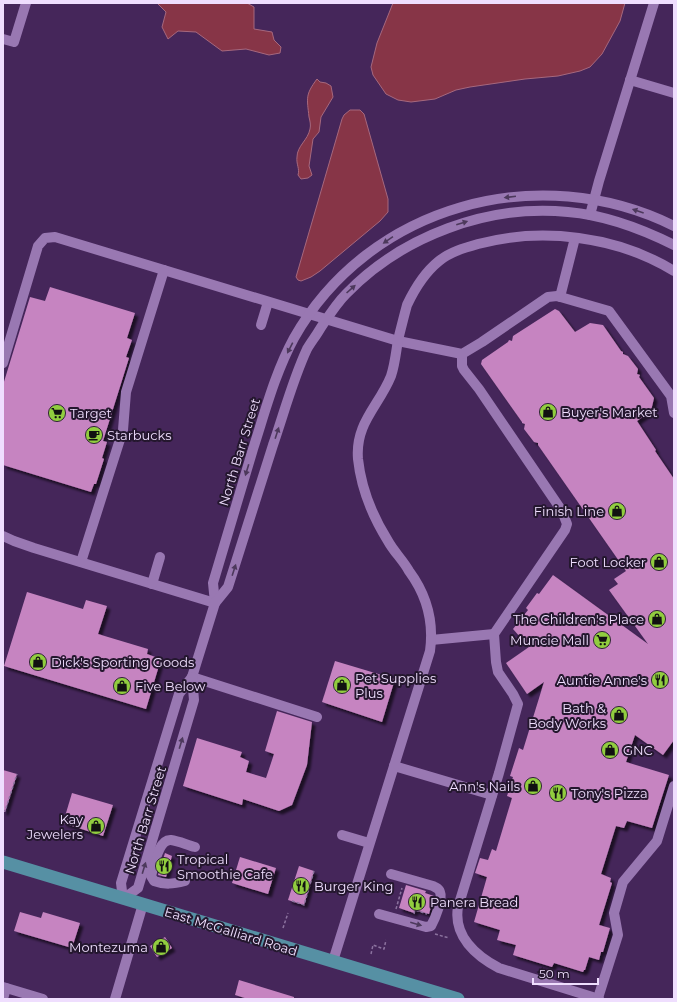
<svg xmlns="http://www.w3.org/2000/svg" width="677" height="1002" viewBox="0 0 677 1002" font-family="Montserrat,sans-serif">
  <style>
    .water { fill: #873547; stroke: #a6687e }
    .building { fill: #c684c1; filter: url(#shadow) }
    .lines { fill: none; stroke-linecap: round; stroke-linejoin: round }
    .path { stroke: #8c739f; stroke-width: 1.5; stroke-dasharray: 3 2; stroke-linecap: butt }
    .minor { stroke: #9978b2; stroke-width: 10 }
    .major { stroke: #5690a4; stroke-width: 13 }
    .oneway { fill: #4d395c }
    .labels { text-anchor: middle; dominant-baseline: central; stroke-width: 4; stroke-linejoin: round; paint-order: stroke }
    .poi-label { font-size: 13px; fill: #efdefe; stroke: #24172e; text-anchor: start }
    .street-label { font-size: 13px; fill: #efdefe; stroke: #24172e }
  </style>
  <defs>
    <filter id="shadow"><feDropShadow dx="3.5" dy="3.5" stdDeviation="1" flood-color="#0009"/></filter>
  </defs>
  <rect width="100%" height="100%" fill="#45265a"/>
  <g class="water">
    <polygon points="157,3 247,3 254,7 254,29 272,32 274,40 281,47 280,53 269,55 246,49 222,51 196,32 178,31 168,39 162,27 166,12"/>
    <polygon points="393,3 625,3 620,21 602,54 590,67 580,71 558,76 525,79 470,87 456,90 435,99 411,102 398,100 386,94 373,75 371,67 377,43"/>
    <path d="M317,79L320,82L326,83L331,86L333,97L321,117L319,132L313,139L309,166L312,175L308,178L301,179L298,175C300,169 296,164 297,157C297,146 308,140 310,129C311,125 310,121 309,117C307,98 305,95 317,79Z"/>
    <polygon points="350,110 360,110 364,114 388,199 388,212 380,221 320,271 311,277 301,281 298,280 296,277 342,119 344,115"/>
  </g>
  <g class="building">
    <polygon points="50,287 135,313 127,338 132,340 126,357 129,358 103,441 107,442 102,458 104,459 96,484 94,484 91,492 3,465 3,385 30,297 45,301"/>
    <polygon points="555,309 559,311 575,332 590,323 603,325 621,351 623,352 623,354 628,356 638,369 637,374 640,375 639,377 654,398 651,411 637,421 656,450 655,451 674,479 674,740 663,755 635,735 626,762 669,775 652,828 627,821 624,828 616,826 601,874 611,878 610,882 612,883 599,925 610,928 603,952 601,952 599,960 589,957 585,970 584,970 583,972 554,963 552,967 513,955 516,945 497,940 500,930 474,922 487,877 475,873 480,858 488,860 492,849 496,851 512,798 507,796 513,777 510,776 519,748 523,750 544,682 527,694 506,663 529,647 513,629 528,610 526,608 537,593 539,594 553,575 648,644 609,590 618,584 614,579 626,571 538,445 538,443 534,442 524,429 525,424 522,423 522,422 481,364 482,360 508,342 509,340 512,341 513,336"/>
    <polygon points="27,592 83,609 86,600 107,606 98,634 148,649 147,654 161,659 146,709 4,666"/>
    <polygon points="335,661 395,679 382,722 322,702"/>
    <polygon points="277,711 312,722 307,765 292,805 279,811 243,799 242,805 183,786 197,738 242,752 240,757 249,761 246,772 266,778 274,754 265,751"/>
    <polygon points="3,770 17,774 5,812 3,812"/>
    <polygon points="72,793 113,805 103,836 63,823"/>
    <polygon points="165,853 172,856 166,877 158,875"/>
    <polygon points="240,857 276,868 268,894 232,883"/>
    <polygon points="299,866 314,871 304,905 288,900"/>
    <polygon points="406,885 426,891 425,893 434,896 429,914 415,910 414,913 399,908"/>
    <polygon points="20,912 41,918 43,912 80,923 72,948 14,931"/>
    <polygon points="165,937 172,948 157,957 150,946"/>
    <polygon points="239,980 294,997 294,999 248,999 235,995"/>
  </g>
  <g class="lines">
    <g class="path">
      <polyline points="3,810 5,811 17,774"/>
      <polyline points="292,901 304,905 314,871"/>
      <polyline points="396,909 402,888"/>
      <polyline points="414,914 415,910 427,914"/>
      <polyline points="283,928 288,913"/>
      <polyline points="435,934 449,938"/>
      <polyline points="371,954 373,945 384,949 386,940"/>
    </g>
    <g class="minor">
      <polyline points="3,39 14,42 26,3"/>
      <polyline points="630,80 674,93"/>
      <polyline points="590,215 599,181 654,3"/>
      <polyline points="560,297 575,238"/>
      <polyline points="261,325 268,302"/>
      <path d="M462,354V366L464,370L479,389L562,511L567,524L565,530L494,634L496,662L498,672L513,694L518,704L499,773L458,907C453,936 476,956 499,968L599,999"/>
      <polyline points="3,363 38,246 45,238 55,237 398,341 462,354 482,342 548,297 557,296 609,311 671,396 674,413"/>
      <polyline points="3,536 14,541 34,548 215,603"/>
      <polyline points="81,562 123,430 126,392 164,270"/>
      <polyline points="152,584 160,557"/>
      <path d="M215,603L213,583C226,538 240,494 253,449C265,412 275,373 294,338C369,205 539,159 674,226"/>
      <polyline points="431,640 494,634"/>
      <polyline points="192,677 317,717"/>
      <polyline points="394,766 492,795"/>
      <polyline points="342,835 369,843"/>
      <path d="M185,881C173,884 165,885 154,881L151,876C154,866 158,839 171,840C179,841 187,845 195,847"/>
      <path d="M123,899L121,883L179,694L192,677L215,603L228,587C243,540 258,492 273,445C284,413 293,379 307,349C311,342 316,336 320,329C328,317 336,304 346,294C402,236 488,204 568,212C605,215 640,228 674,245"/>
      <polyline points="123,899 138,888 194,700 192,677"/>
      <path d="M379,914L426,927L431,926C435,919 443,899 440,892C439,888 436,888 433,886L391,874"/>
      <path d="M333,961L430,651C434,622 426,594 409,571C403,560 394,552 388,541C373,517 361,487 358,459C355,423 379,406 391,376C395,364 396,352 398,340C401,328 404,316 407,305C415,288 424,273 439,261C450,252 464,248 478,244C542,227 617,236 674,271"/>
      <polyline points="3,987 43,999"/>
      <polyline points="598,998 618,935 614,913 623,882 657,841 674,786"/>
      <polyline points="3,999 6,988"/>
      <polyline points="115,999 143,904"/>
    </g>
    <polyline class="major" points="3,862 458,999"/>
  </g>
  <defs><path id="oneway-solid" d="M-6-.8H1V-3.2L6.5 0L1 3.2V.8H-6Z"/></defs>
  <g class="oneway">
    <use href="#oneway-solid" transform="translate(510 197) rotate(173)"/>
    <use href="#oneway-solid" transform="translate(638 211) rotate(-161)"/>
    <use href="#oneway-solid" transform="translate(462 223) rotate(-17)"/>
    <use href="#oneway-solid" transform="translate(388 240) rotate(146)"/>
    <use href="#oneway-solid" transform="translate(351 289) rotate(-42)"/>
    <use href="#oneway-solid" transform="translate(290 348) rotate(117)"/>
    <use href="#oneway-solid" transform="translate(277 433) rotate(-72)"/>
    <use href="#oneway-solid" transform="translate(247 470) rotate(107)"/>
    <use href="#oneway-solid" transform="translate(234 570) rotate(-72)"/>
    <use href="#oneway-solid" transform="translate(181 743) rotate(-73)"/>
    <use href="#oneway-solid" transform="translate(144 868) rotate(-73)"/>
    <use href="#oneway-solid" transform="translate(416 924) rotate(16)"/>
  </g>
  <defs>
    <g id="shop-disc" transform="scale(0.9)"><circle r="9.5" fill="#91cd3f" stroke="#24172e"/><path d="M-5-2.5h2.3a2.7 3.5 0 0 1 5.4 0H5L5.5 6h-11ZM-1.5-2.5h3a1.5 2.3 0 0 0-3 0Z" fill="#111"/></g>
    <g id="supermarket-disc" transform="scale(0.9)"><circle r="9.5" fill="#91cd3f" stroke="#24172e"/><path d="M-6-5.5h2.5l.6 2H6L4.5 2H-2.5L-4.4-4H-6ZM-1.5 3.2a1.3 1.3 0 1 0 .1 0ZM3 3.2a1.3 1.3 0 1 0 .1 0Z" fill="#111"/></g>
    <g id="cafe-disc" transform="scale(0.9)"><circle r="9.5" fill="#91cd3f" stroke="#24172e"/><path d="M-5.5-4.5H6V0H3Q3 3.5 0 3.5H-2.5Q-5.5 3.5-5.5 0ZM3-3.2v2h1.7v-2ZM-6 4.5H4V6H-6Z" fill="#111"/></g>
    <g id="restaurant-disc" transform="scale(0.9)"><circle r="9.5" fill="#91cd3f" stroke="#24172e"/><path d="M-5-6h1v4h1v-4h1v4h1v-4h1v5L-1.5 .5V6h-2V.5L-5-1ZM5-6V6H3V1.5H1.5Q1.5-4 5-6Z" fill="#111"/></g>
  </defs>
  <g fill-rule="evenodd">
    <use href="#shop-disc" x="548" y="412"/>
    <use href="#supermarket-disc" x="57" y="413"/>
    <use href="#cafe-disc" x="94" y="435"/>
    <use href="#shop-disc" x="617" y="511"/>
    <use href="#shop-disc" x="659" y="562"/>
    <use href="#shop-disc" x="657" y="619"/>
    <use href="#supermarket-disc" x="602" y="640"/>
    <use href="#shop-disc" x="38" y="662"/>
    <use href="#restaurant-disc" x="660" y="680"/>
    <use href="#shop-disc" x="342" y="685"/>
    <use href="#shop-disc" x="122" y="686"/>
    <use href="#shop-disc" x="619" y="715"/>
    <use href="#shop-disc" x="610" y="750"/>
    <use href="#shop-disc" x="533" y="786"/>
    <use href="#restaurant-disc" x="558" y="793"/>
    <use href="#shop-disc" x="96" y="826"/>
    <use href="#restaurant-disc" x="164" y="866"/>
    <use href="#restaurant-disc" x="301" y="886"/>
    <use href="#restaurant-disc" x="417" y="902"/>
    <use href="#shop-disc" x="161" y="947"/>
  </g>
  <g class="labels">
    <g class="poi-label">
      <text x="561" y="412">Buyer's Market</text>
      <text x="70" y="413">Target</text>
      <text x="107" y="435">Starbucks</text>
      <text x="604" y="511" text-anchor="end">Finish Line</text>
      <text x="646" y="562" text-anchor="end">Foot Locker</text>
      <text x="644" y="619" text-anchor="end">The Children's Place</text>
      <text x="589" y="640" text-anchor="end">Muncie Mall</text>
      <text x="51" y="662">Dick's Sporting Goods</text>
      <text x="355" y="678">Pet Supplies<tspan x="355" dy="15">Plus</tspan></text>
      <text x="647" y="680" text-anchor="end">Auntie Anne's</text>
      <text x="135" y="686">Five Below</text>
      <text x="606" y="708" text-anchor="end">Bath &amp;<tspan x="606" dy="15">Body Works</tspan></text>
      <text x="623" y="750">GNC</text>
      <text x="520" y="786" text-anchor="end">Ann's Nails</text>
      <text x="571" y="793">Tony's Pizza</text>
      <text x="83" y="819" text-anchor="end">Kay<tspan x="83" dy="15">Jewelers</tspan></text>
      <text x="177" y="859">Tropical<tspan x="177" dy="15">Smoothie Cafe</tspan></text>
      <text x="314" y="886">Burger King</text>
      <text x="430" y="902">Panera Bread</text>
      <text x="148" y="947" text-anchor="end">Montezuma</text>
    </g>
    <g class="street-label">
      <text transform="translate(239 452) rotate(-73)">North Barr Street</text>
      <text transform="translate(145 820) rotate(-73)">North Barr Street</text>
      <text transform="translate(231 931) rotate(17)">East McGalliard Road</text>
    </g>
  </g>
  <rect width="677" height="1002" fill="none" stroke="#efdefe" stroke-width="8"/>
  <path d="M533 978v6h65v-6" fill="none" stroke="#efdefe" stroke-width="2"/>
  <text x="539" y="978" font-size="12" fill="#efdefe" stroke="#24172e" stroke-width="3" paint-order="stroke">50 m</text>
</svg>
